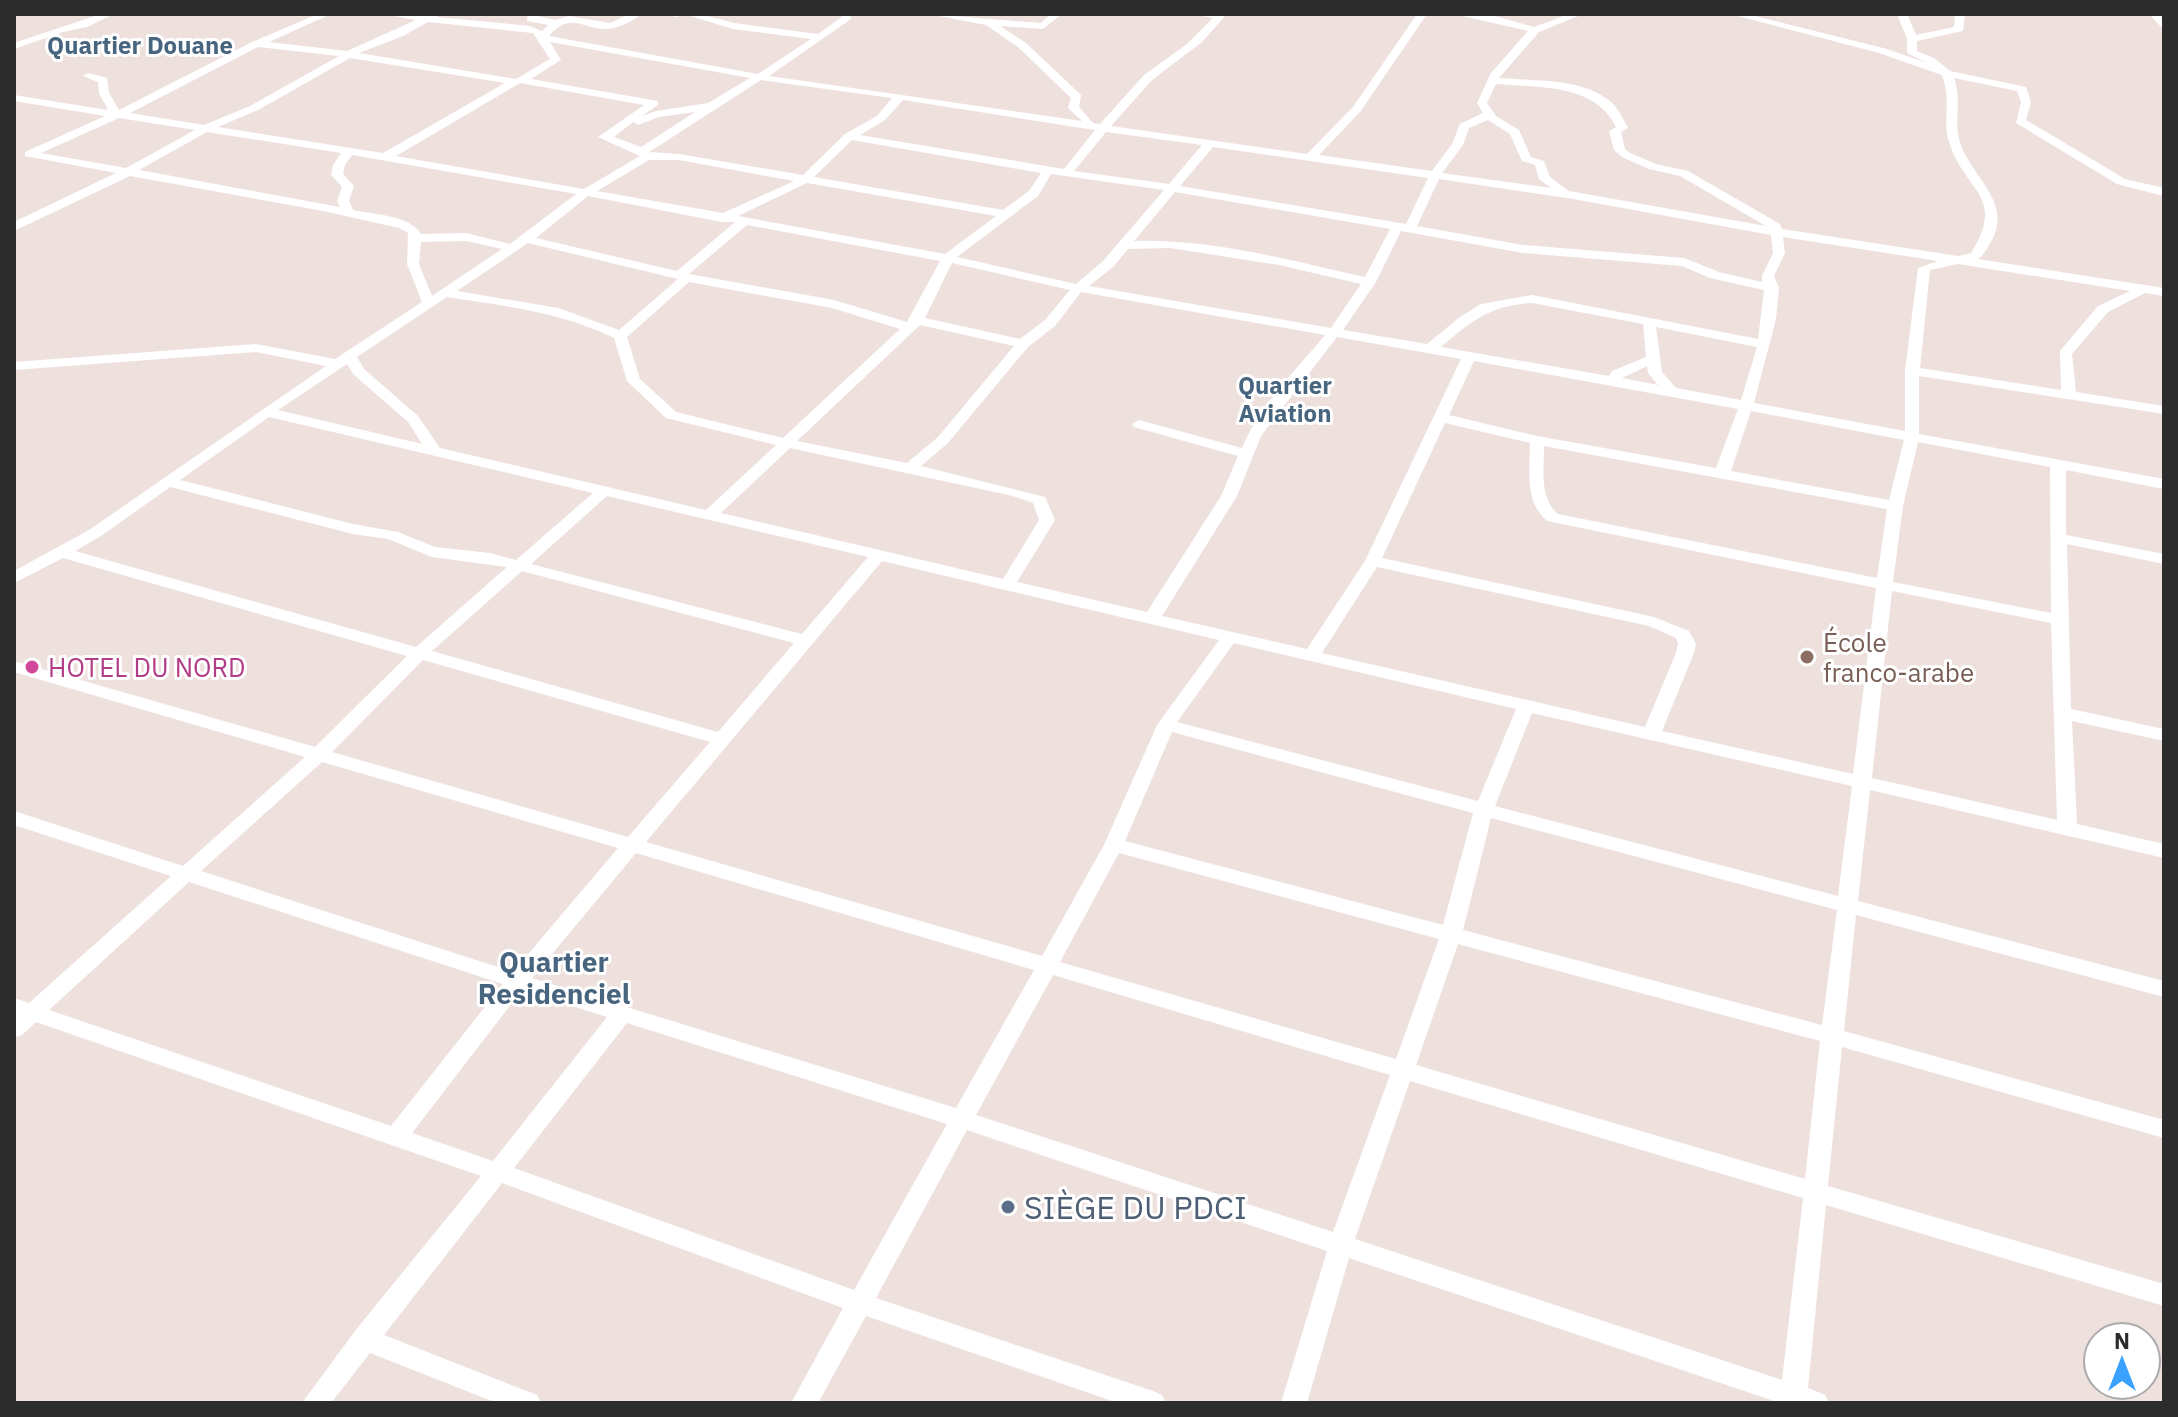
<svg xmlns="http://www.w3.org/2000/svg" width="2178" height="1417" viewBox="0 0 2178 1417" font-family="'IBM Plex Sans',sans-serif">
  <style>
    .lines { fill: none; stroke-linecap: round; stroke-linejoin: round }
    .street { fill: #fff; fill-rule: evenodd }
    .education-dot { fill: #8d6e63; stroke: #fff; stroke-width: 3 }
    .hotel-dot { fill: #d1479c; stroke: #fff; stroke-width: 3 }
    .service-dot { fill: #5c6f8a; stroke: #fff; stroke-width: 3 }
    .labels { text-anchor: middle; dominant-baseline: central; stroke-width: 6; stroke-linejoin: round; paint-order: stroke }
    .far-neighbourhood-label { font-size: 24px; font-weight: bold; fill: #486580; stroke: #fff }
    .education-label { font-size: 26px; fill: #785e54; stroke: #fff; text-anchor: start }
    .hotel-label { font-size: 26px; fill: #b23c85; stroke: #fff; text-anchor: start }
    .neighbourhood-label { font-size: 28px; font-weight: bold; fill: #486580; stroke: #fff }
    .near-service-label { font-size: 32px; fill: #4e5e75; stroke: #fff; text-anchor: start }
  </style>
  <rect width="100%" height="100%" fill="#eee1dd"/>
  <g class="lines">
    <g class="street">
      <polygon points="101,14 114,14 87,27 63,32 14,49 14,43"/>
      <path d="M318,14H331L269,42L347,51L416,20L383,14H440L437,17L530,26L542,31L548,25L527,21L528,14L555,20L569,16L610,23L629,14H642C635,19 623,26 614,28C586,34 573,8 549,36L758,74L811,39L733,29L684,14H700L734,23L818,34L842,17L839,14H850L851,19L769,76L1082,121L1068,108L1071,98L1018,47L986,25L929,14L1041,23L1051,14H1062L1043,29L1000,26L1026,43L1081,95L1079,107L1093,123L1100,124L1144,75L1187,44L1213,18L1191,14H1227L1202,42L1152,80L1111,126L1307,154L1353,107L1417,14H1427L1360,112L1319,155L1432,171L1452,144L1460,124L1483,113L1477,103L1491,73L1528,31L1454,14L1495,16L1534,27L1569,14H1583L1539,32L1499,78C1533,81 1589,77 1615,106C1620,112 1624,121 1628,128L1621,132L1625,149L1630,153L1656,164L1688,171L1780,224L1782,229L1958,256L1971,253C2007,196 1964,191 1949,142C1942,121 1952,102 1942,75L1879,53L1730,14H1747L1887,49L1927,63L1907,53V39L1897,14H1907L1916,35L1954,27L1955,14H1965L1963,31L1917,41V51L1934,58L1950,71L2026,87L2031,102L2026,120L2125,179L2164,188V196L2117,184L2016,123L2021,102L2017,91L1954,78C1962,100 1954,118 1959,139C1968,175 2013,200 1992,240C1988,247 1984,255 1978,259L2164,288V296L2145,293L2108,312L2072,354L2076,392L2164,406V414L1919,376V434L2164,479V489L2066,470V535L2164,554V564L2067,544L2071,709L2164,729V741L2072,721L2077,824L2164,844V858L1870,790L1858,901L2164,981V997L1856,915L1844,1031L2164,1120V1138L1842,1047L1828,1186L2164,1284V1306L1826,1205L1808,1388L1825,1395L1829,1403H1780L1349,1258L1307,1403H1281L1327,1251L967,1130L876,1298L1153,1391L1162,1395L1166,1403H1118L866,1316L818,1403H791L843,1308L502,1183L384,1335L537,1395L541,1403H497L370,1353L331,1403H302L355,1331L481,1176L36,1022L22,1035L14,1037V998L29,1003L171,876L14,825V811L183,866L305,757L14,672V661L315,747L407,656L63,558L14,583V571L89,530L326,366L256,352L14,370V362L256,344L335,359L422,302L407,264L408,233L399,228L323,211L130,176L14,231V222L116,173L25,156V152L105,116L14,101V95L108,110L99,93L98,82L83,76L88,73L107,78L109,93L119,110L252,42ZM428,22L533,33L550,59L516,79L359,53L403,36ZM550,42L750,78L708,103L656,111L642,116L658,105V101L531,79L561,60ZM258,47L339,56L250,106L204,125L130,113ZM350,58L505,83L383,153L218,127L258,110ZM761,80L892,98L877,116L845,134L803,175L679,154L649,152ZM520,83L644,105L598,137L640,156L584,189L396,156ZM1496,84C1539,88 1594,83 1616,127L1609,131L1614,150L1622,157L1649,169L1680,176L1766,226L1569,191L1550,177L1544,161L1531,157L1519,130L1496,116L1487,103ZM903,100L1088,129L1095,130L1064,169L860,135L885,120ZM695,112L641,147L614,137L633,122L638,125L659,117ZM119,118L195,130L126,168L41,153ZM1488,120L1510,134L1522,161L1535,165L1539,179L1551,188L1442,173L1463,145L1469,128ZM207,132L341,153L333,165L331,175L342,187L337,201L340,207L139,170ZM1106,132L1202,145L1169,184L1074,171ZM852,140L1018,169L1041,173L1029,191L1003,210L814,177ZM1213,147L1428,178L1406,224L1180,186ZM352,155L576,194L510,244L466,233L421,234C412,216 372,214 353,210L349,201L354,186L343,174L345,165ZM649,160H679L794,181L723,213L597,191ZM1051,174L1164,190L1103,261L1076,284L957,257L1038,196ZM1439,179L1573,199L1771,235L1773,253L1762,276V282L1719,272L1684,258L1523,245L1417,226ZM807,183L996,216L945,254L738,216ZM1175,192L1390,229L1365,277C1289,260 1212,239 1134,241ZM588,196L722,222H735L677,271L536,238ZM747,225L940,261L907,322L834,300L689,274ZM1401,231L1523,253L1682,266L1710,278L1764,290L1758,339L1532,295L1481,304L1460,317L1427,344L1343,330L1376,282ZM1783,237L1938,261L1918,268L1905,371V431L1754,403L1776,319L1779,288L1774,276L1785,253ZM466,241L502,249L432,296L419,264L421,242ZM528,243L678,279L619,330L558,308L457,291ZM1170,248L1279,265L1361,284L1331,328L1089,286L1113,267L1128,249ZM952,263L1070,290L1045,320L1020,339L925,318ZM1958,264L2130,291L2098,306L2060,351L2061,390L1920,368L1930,270ZM689,282L832,308L900,329L783,438L676,412L640,379L627,337ZM1081,292L1325,335C1296,370 1259,406 1242,448L1139,420L1132,424L1134,427L1238,456L1221,496L1147,612L1017,582L1055,520L1045,497L921,466L948,443L1028,347L1055,326ZM447,297C505,306 561,312 614,338L627,381L666,418L776,445L706,510L440,448L418,416L364,369L357,357ZM1532,303L1643,324L1646,357L1612,371L1609,376L1441,347C1473,320 1489,306 1532,303ZM920,325L1014,346L938,437L907,463L797,441ZM1656,327L1757,347L1741,400L1676,388L1662,372ZM1337,337L1461,359L1365,561L1307,649L1162,616L1237,496L1261,436ZM1474,361L1738,409L1716,468L1537,436L1449,415ZM347,364L353,374L408,422L422,444L278,410ZM1647,366L1648,373L1658,385L1622,378ZM1751,411L1904,440L1889,500L1731,471ZM269,417L593,493L516,560L490,553L435,547L398,532L353,524L180,480ZM1445,423L1530,443C1530,471 1524,501 1547,521L1876,588L1853,774L1662,731L1694,653L1696,644L1689,631L1654,617L1382,558ZM1918,442L2050,467L2051,613L1893,582L1903,506ZM1544,446L1887,509L1877,578L1558,514C1539,498 1544,469 1544,446ZM790,448L1013,496L1033,503L1039,520L1003,579L721,513ZM170,487L353,534L388,539L432,557L507,567L416,647L75,551L101,536ZM607,496L868,557L802,634L531,564ZM882,561L1219,640L1157,725L1104,845L1042,956L646,842ZM1377,567L1649,626L1676,638L1678,644L1676,653L1645,727L1322,653ZM522,571L794,643L718,732L432,651ZM1892,591L2051,623L2057,820L1872,778ZM1234,643L1516,709L1478,801L1177,722ZM423,660L710,742L628,837L332,752ZM1532,713L1852,786L1838,896L1495,806ZM1172,732L1473,813L1443,925L1125,841ZM322,762L618,848L513,972L201,871ZM1491,818L1837,910L1822,1025L1463,930ZM636,853L1034,970L956,1108L532,978ZM1119,853L1439,939L1396,1059L1060,962ZM189,882L503,984L391,1126L49,1010ZM1458,944L1820,1041L1805,1179L1416,1065ZM1053,975L1390,1075L1333,1232L976,1115ZM522,990L607,1017L493,1161L412,1133ZM627,1023L947,1124L854,1290L514,1168ZM1410,1081L1803,1198L1782,1380L1355,1239Z"/>
      <polygon points="658,14 683,14 678,17"/>
      <polygon points="2149,14 2159,14 2164,20 2164,30"/>
    </g>
  </g>
  <circle class="education-dot" cx="1807" cy="657" r="8"/>
  <circle class="hotel-dot" cx="32" cy="667" r="8"/>
  <circle class="service-dot" cx="1008" cy="1207" r="8"/>
  <g class="labels">
    <g class="far-neighbourhood-label">
      <text x="140" y="45">Quartier Douane</text>
      <text x="1285" y="385">Quartier<tspan x="1285" dy="28">Aviation</tspan></text>
    </g>
    <g class="education-label">
      <text x="1823" y="642">École<tspan x="1823" dy="30">franco-arabe</tspan></text>
    </g>
    <g class="hotel-label">
      <text x="48" y="667">HOTEL DU NORD</text>
    </g>
    <g class="neighbourhood-label">
      <text x="554" y="961">Quartier<tspan x="554" dy="32">Residenciel</tspan></text>
    </g>
    <g class="near-service-label">
      <text x="1024" y="1207">SIÈGE DU PDCI</text>
    </g>
  </g>
  <rect width="2178" height="1417" fill="none" stroke="#2c2c2c" stroke-width="32"/>
  <g transform="translate(2122 1361)"><circle r="38" fill="#ffffff" stroke="#ababab" stroke-width="2"/>
  <path d="M0-6L14 30L0 20L-14 30Z" fill="#3aa1ff"/>
  <text y="-12" font-size="22" font-weight="bold" text-anchor="middle" fill="#2c2c2c">N</text>
  </g>
</svg>
